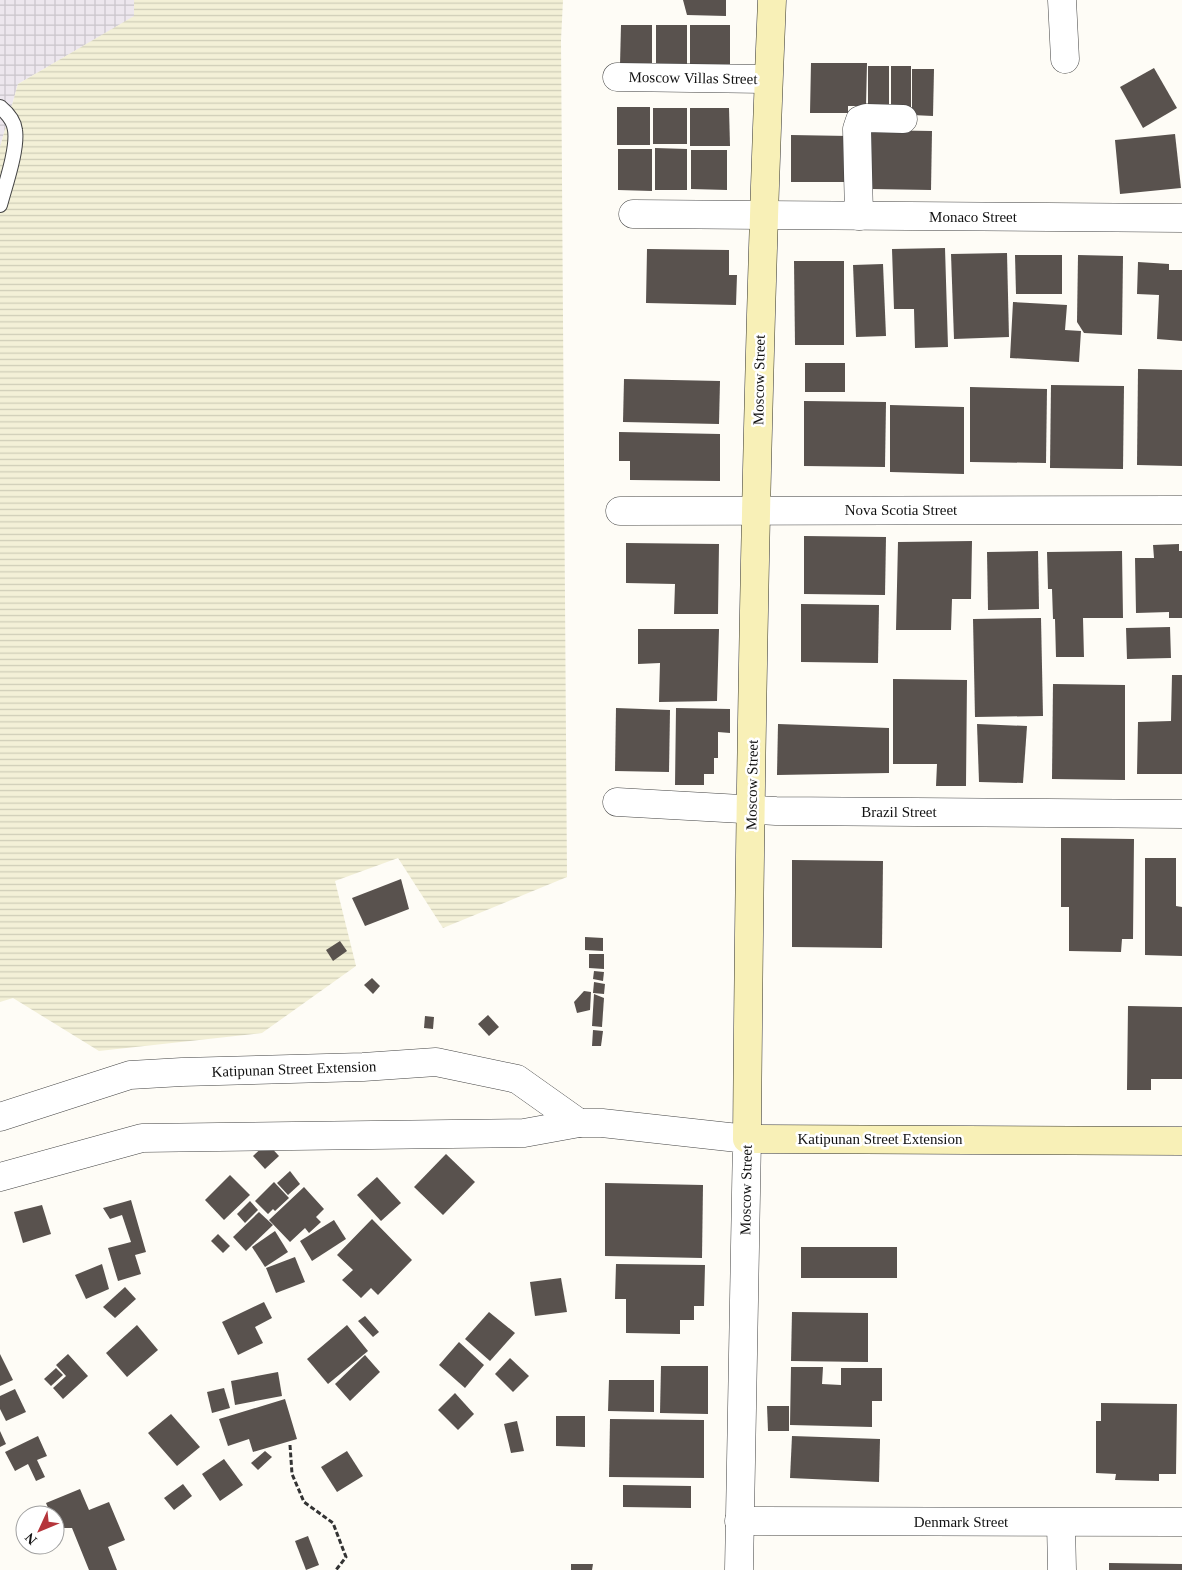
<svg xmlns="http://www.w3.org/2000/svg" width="1182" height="1570" viewBox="0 0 1182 1570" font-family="'Times New Roman',serif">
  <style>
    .industrial { fill: url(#industrial-grid) }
    .farmland { fill: url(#farmland-rules) }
    .building { fill: #59524e }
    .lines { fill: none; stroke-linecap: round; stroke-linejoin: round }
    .lane-casing { stroke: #444; stroke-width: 16 }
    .street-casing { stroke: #444; stroke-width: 29 }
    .secondary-casing { stroke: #333; stroke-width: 29 }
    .path { stroke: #333; stroke-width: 3; stroke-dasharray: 5 2.5; stroke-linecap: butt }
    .lane { stroke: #fff; stroke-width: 14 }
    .street { stroke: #fff; stroke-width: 28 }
    .secondary { stroke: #f8f0b7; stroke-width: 28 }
    .labels { text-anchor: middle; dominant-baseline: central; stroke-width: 5; stroke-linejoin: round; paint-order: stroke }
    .street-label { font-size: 15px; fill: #111; stroke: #fff }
  </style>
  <defs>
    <pattern id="industrial-grid" width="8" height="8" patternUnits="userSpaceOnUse" patternTransform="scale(1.25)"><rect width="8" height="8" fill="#ede7ee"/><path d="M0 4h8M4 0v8" fill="none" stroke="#cac5cb"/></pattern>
    <pattern id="farmland-rules" width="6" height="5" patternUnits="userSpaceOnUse" patternTransform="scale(1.25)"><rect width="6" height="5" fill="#f3f0d7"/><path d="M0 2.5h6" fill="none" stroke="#cfcdb8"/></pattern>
  </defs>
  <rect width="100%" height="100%" fill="#fefcf6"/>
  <polygon class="industrial" points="0,0 134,0 135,16 18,84 0,147"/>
  <polygon class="farmland" points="134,0 563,0 561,40 567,877 443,928 398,858 335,881 356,966 262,1033 99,1051 13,998 0,1002 0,147 18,84 134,16"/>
  <g class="building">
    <polygon points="683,0 726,0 726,16 687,15"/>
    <polygon points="621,25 652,25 652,65 620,65"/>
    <rect x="656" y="25" width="31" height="40"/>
    <rect x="690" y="25" width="40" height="41"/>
    <polygon points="811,63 867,63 866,106 848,106 848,113 810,113"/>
    <rect x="868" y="66" width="21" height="45"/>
    <polygon points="891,66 911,66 911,111 891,112"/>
    <polygon points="1154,68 1177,108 1143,128 1120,87"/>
    <polygon points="912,69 934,69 933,116 912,115"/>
    <rect x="617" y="107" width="33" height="38"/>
    <rect x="653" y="108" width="34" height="36"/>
    <polygon points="690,108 729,108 730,146 690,146"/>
    <polygon points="871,130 932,131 931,190 871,189"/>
    <polygon points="1175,134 1181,188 1120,194 1115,140"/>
    <polygon points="791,135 849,136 849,182 791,182"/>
    <polygon points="655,148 687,149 687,190 655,190"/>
    <polygon points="618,149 652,149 652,191 618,190"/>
    <polygon points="691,150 727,150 727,190 691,189"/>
    <polygon points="945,248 948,347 915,348 914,309 894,309 892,249"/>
    <polygon points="647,249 729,250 729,275 737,275 736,305 646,303"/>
    <polygon points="1007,253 1009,337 954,339 951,254"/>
    <polygon points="1015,255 1062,255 1062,294 1016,294"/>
    <polygon points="1078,255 1123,256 1122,335 1084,333 1077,322"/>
    <polygon points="794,261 844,261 844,345 795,345"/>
    <polygon points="1138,262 1169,264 1169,270 1182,270 1182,341 1157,339 1159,295 1137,294"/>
    <polygon points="883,264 886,336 856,337 853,265"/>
    <polygon points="1013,302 1067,305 1065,330 1081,331 1079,362 1010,358"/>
    <rect x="805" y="363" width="40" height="29"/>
    <polygon points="1138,369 1182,370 1182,466 1137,465"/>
    <polygon points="624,379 720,381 719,424 623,422"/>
    <polygon points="1051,385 1124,386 1123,469 1050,468"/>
    <polygon points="970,387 1047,389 1046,463 970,462"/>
    <polygon points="804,401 886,402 885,467 804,466"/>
    <polygon points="890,405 964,407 964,474 890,472"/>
    <polygon points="619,432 720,434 720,481 630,480 630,461 619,461"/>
    <polygon points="804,536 886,537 885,595 804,594"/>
    <polygon points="972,541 971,599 952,599 951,630 896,630 898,542"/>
    <polygon points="626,543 719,544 718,614 674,614 675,584 626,583"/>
    <polygon points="1179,544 1179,551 1182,551 1182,618 1169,618 1169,612 1136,613 1135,558 1154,558 1153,545"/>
    <polygon points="1038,551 1039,609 988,610 987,552"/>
    <polygon points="1122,551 1123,618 1083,618 1084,657 1056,657 1055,619 1053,619 1052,589 1048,589 1047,552"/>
    <polygon points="801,604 879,605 878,663 801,662"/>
    <polygon points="1041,618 1043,716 975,717 973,619"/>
    <polygon points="1170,627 1171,658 1127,659 1126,628"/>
    <polygon points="638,629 719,629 717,701 659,702 660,663 638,664"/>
    <polygon points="1172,675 1182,675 1182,774 1137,774 1138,722 1171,721"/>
    <polygon points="893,679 967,680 966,786 936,786 937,764 893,764"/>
    <polygon points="1053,684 1125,685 1125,780 1052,779"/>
    <polygon points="616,708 670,710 669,772 615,771"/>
    <polygon points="676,708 730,709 730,733 718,732 718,758 714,758 714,774 704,774 704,785 675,785"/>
    <polygon points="778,724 889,728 889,773 777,775"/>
    <polygon points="977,724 1027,726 1023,783 979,782"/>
    <polygon points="1061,838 1134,839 1133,939 1122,939 1121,952 1069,951 1069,907 1061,907"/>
    <polygon points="1145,858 1176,858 1176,906 1182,907 1182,956 1145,955"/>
    <polygon points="792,860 883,861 882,948 792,947"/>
    <polygon points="401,879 409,909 365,926 352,898"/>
    <polygon points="585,937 603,938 603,951 585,950"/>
    <polygon points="340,941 347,951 333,961 326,950"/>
    <polygon points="589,954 604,954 604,969 589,968"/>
    <polygon points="594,971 604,972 603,981 593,979"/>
    <polygon points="372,978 380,986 373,994 364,985"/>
    <polygon points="594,982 605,984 604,994 593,993"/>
    <polygon points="584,991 591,992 590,1010 577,1013 574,1002"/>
    <polygon points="594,994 604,998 602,1027 592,1026"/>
    <polygon points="1128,1006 1182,1007 1182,1079 1151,1079 1151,1090 1127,1090"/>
    <polygon points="488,1015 499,1027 489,1036 478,1024"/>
    <polygon points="425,1016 434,1017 433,1029 424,1028"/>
    <polygon points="593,1030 603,1031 601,1046 592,1046"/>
    <polygon points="267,1143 279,1156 265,1169 253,1156"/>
    <polygon points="446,1154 475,1182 443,1215 414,1187"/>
    <polygon points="290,1171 300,1184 288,1195 277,1183"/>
    <polygon points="230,1175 250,1195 224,1220 205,1200"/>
    <polygon points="377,1177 401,1203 381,1221 357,1195"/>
    <polygon points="274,1182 289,1198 275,1211 273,1209 268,1214 255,1201"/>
    <polygon points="605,1183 703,1185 702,1258 605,1256"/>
    <polygon points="304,1187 324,1209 316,1217 321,1222 309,1233 305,1228 290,1242 269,1220"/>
    <polygon points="131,1200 146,1252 135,1255 141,1274 118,1281 108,1248 131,1242 122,1215 110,1219 103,1208"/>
    <polygon points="250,1201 258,1210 245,1223 237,1214"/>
    <polygon points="42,1205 51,1234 23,1243 14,1212"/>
    <polygon points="259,1212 273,1225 246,1251 233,1237"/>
    <polygon points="372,1219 412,1260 378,1295 371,1288 361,1298 342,1280 353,1270 337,1255"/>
    <polygon points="334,1220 346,1239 312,1261 300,1241"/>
    <polygon points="275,1231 288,1252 265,1267 252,1247"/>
    <polygon points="218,1234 230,1246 223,1253 211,1241"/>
    <rect x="801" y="1247" width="96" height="31"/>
    <polygon points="295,1257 305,1282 276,1293 266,1268"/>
    <polygon points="102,1264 109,1289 86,1299 75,1275"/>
    <polygon points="616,1264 705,1265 704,1306 694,1306 694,1320 680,1320 680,1334 626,1333 626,1299 615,1299"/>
    <polygon points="561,1278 567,1312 535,1316 530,1282"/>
    <polygon points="125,1287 136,1299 115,1318 103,1307"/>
    <polygon points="264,1302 272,1318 255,1327 263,1343 238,1355 222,1322"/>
    <polygon points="489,1312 515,1333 490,1361 465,1339"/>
    <polygon points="792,1312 868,1313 868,1362 791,1361"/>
    <polygon points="365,1316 379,1332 373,1337 358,1321"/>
    <polygon points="137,1325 158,1350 127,1377 106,1353"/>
    <polygon points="347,1325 368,1351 328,1384 307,1359"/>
    <polygon points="459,1342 484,1365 465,1388 439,1365"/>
    <polygon points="0,1354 13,1380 0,1386"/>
    <polygon points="68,1354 88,1376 63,1399 53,1388 66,1376 56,1365"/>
    <polygon points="365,1355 380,1372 350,1401 335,1384"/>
    <polygon points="510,1358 529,1376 513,1392 495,1374"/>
    <polygon points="661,1366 708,1366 708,1414 660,1413"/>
    <polygon points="791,1367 823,1367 822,1384 841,1385 841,1368 882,1368 882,1401 872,1401 872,1427 790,1425"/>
    <polygon points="56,1368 63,1375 51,1386 44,1379"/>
    <polygon points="278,1372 282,1396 235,1405 231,1381"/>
    <polygon points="609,1380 654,1380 654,1412 608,1411"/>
    <polygon points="224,1388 230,1408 212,1413 207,1392"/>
    <polygon points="15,1389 26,1412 6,1421 0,1409 0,1396"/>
    <polygon points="455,1393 474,1414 458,1430 438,1410"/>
    <polygon points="285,1399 297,1439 253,1452 249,1439 228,1446 219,1419"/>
    <polygon points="1101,1403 1177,1404 1176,1474 1159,1474 1159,1481 1115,1480 1116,1474 1096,1473 1096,1421 1101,1421"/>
    <polygon points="767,1406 789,1406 789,1431 768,1431"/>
    <polygon points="171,1414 200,1447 177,1466 148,1433"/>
    <polygon points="556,1416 585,1416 585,1447 556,1446"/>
    <polygon points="610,1419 704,1420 704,1478 609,1477"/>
    <polygon points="517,1421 524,1451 511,1453 504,1424"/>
    <polygon points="0,1431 6,1444 0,1447"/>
    <polygon points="38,1436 47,1456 37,1460 45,1477 36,1481 28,1464 15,1471 5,1452"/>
    <polygon points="792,1436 880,1439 879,1482 790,1478"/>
    <polygon points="265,1451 272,1457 258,1470 251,1463"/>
    <polygon points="347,1451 363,1476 337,1492 321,1467"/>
    <polygon points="224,1459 243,1485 220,1501 202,1474"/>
    <polygon points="183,1484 192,1496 174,1510 164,1498"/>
    <polygon points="623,1485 691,1486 691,1508 623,1507"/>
    <polygon points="80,1489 89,1510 109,1502 125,1540 108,1547 117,1570 89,1570 72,1528 56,1528 55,1515 51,1515 46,1503"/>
    <polygon points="308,1536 319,1565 306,1570 295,1541"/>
    <polygon points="1109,1563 1182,1564 1182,1570 1109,1570"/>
    <polygon points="571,1564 593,1564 592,1570 571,1570"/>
  </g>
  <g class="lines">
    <g class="lane-casing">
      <path id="lane" d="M0,107C6,112 14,121 15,130C18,149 5,186 0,205"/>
    </g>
    <g class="street-casing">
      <g id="street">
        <polyline points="1062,0 1065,59"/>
        <polyline points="617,77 768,79"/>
        <polyline points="633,214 1182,218"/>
        <polyline points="859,216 857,129 860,120 866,118 903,119"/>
        <polyline points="620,511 1182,510"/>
        <polyline points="617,802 776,811 1182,814"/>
        <polyline points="0,1117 130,1075 182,1072 363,1067 436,1062 517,1079 579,1123"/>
        <polyline points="0,1177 142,1138 524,1133 579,1123 602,1123 747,1139 739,1570"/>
        <polyline points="739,1521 1182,1522"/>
        <polyline points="1061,1523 1062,1570"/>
      </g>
    </g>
    <g class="secondary-casing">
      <path id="secondary" d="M772,0C756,379 750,759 747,1139L1182,1141"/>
    </g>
    <polyline class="path" points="290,1445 292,1474 304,1502 333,1523 346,1557 336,1570"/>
    <use href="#lane" class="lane"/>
    <use href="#street" class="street"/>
    <use href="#secondary" class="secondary"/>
  </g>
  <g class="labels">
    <g class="street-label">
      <text transform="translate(693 78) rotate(1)">Moscow Villas Street</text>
      <text x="973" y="217">Monaco Street</text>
      <text transform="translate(759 380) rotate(-89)">Moscow Street</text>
      <text x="901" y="510">Nova Scotia Street</text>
      <text transform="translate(752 785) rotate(-89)">Moscow Street</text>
      <text x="899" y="812">Brazil Street</text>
      <text transform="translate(294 1069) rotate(-2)">Katipunan Street Extension</text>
      <text x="880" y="1139">Katipunan Street Extension</text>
      <text transform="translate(746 1190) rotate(-89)">Moscow Street</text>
      <text x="961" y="1522">Denmark Street</text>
    </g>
  </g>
  <g transform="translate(40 1530) rotate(226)"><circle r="24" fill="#ffffff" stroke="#a0a0a0"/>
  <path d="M0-4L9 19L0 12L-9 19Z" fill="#b5353b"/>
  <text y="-8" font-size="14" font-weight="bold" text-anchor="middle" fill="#111111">N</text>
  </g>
</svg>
